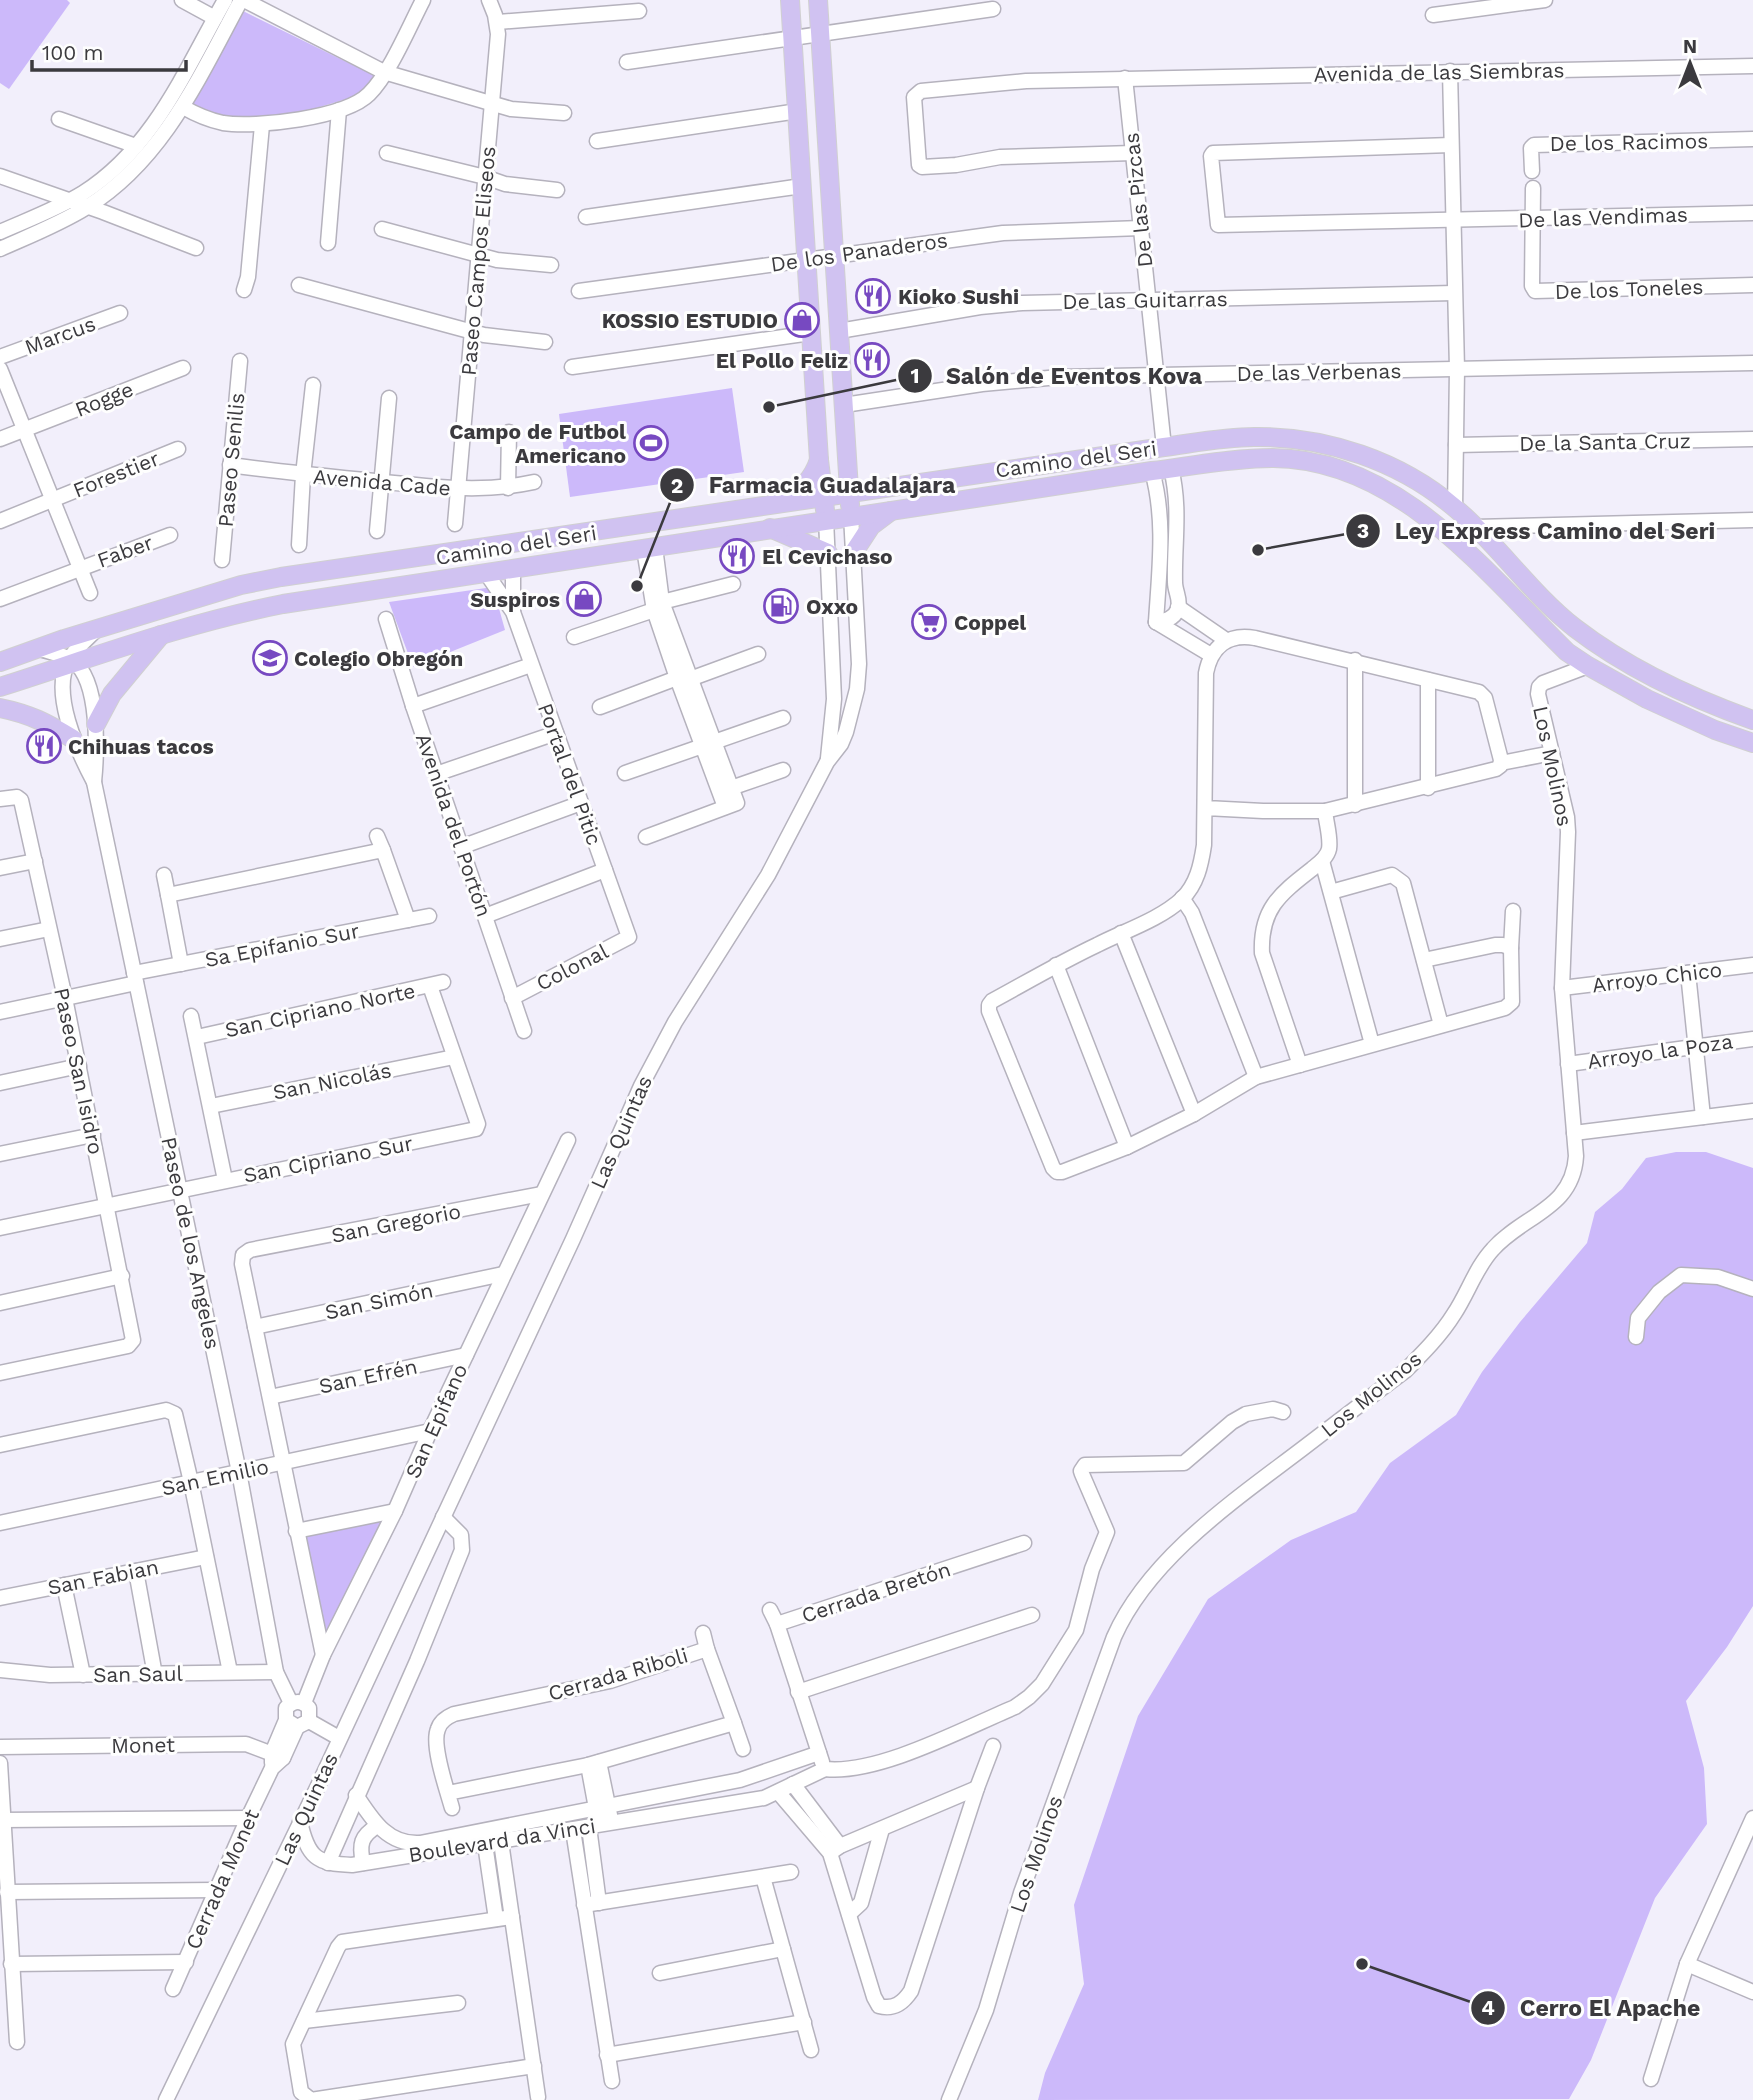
<svg xmlns="http://www.w3.org/2000/svg" width="1753" height="2100" viewBox="0 0 1753 2100" font-family="'Work Sans',sans-serif">
  <style>
    .green { fill: #ccb9fa }
    .lines { fill: none; stroke-linecap: round; stroke-linejoin: round }
    .minor-casing { stroke: #b5b2bd; stroke-width: 17 }
    .major-casing { stroke: #d0d0d1; stroke-width: 20 }
    .minor { stroke: #fff; stroke-width: 14 }
    .major { stroke: #d0c2f1; stroke-width: 18 }
    .labels { text-anchor: middle; dominant-baseline: central; stroke-width: 6; stroke-linejoin: round; paint-order: stroke }
    .street-label { font-size: 21px; fill: #3b3a3e; stroke: #fefefe }
    .poi-label { font-size: 21px; font-weight: bold; fill: #3b3a3e; stroke: #fefefe; text-anchor: start }
    .leader { fill: none; stroke: #3b3a3e; stroke-width: 2.5 }
    .callout-dot { fill: #3b3a3e; stroke: #fefefe; stroke-width: 2.5 }
    .mark-label { font-size: 21px; text-anchor: middle; font-weight: bold; fill: #fff }
    .callout-label { font-size: 23px; text-anchor: middle; font-weight: bold; fill: #3b3a3e; stroke: #fefefe; stroke-width: 6; stroke-linejoin: round; paint-order: stroke }
  </style>
  <rect width="100%" height="100%" fill="#f2effb"/>
  <g class="green">
    <polygon points="0,0 67,0 70,3 9,89 0,83"/>
    <polygon points="243,11 373,75 373,83 357,96 282,118 225,120 194,111 190,101 236,15"/>
    <polygon points="732,388 744,472 570,497 559,414"/>
    <polygon points="493,587 505,630 413,667 389,602"/>
    <polygon points="1676,1152 1706,1152 1753,1168 1753,1606 1727,1647 1686,1701 1704,1768 1707,1824 1655,1898 1591,2060 1569,2099 1038,2100 1045,2073 1084,1984 1074,1905 1138,1716 1208,1599 1291,1540 1356,1512 1390,1463 1456,1415 1482,1372 1520,1322 1587,1243 1595,1212 1622,1189 1646,1158"/>
    <polygon points="390,1517 327,1634 300,1534"/>
  </g>
  <g class="lines">
    <g class="minor-casing">
      <g id="minor">
        <polyline points="182,0 215,18"/>
        <polyline points="244,0 384,72 511,109 564,113"/>
        <polyline points="1433,15 1545,0"/>
        <polyline points="498,22 639,11"/>
        <polyline points="627,62 993,9"/>
        <polyline points="1450,71 1457,369 1455,508"/>
        <polyline points="1125,78 1164,447"/>
        <path d="M183,107C195,114 209,120 223,123C256,128 345,118 369,94C390,73 409,27 423,0"/>
        <polyline points="59,119 136,146"/>
        <polyline points="597,141 798,111"/>
        <polyline points="1451,145 1213,153 1211,156 1218,225 1753,213"/>
        <polyline points="387,153 485,177 505,184 557,190"/>
        <polyline points="1133,153 1000,157 956,165 922,167 919,165 914,97 921,91 1026,81 1753,66"/>
        <polyline points="1532,171 1531,148 1534,145 1753,139"/>
        <polyline points="0,176 103,212 196,248"/>
        <polyline points="1533,188 1532,286 1535,291 1753,285"/>
        <polyline points="586,217 802,186"/>
        <polyline points="382,229 497,260 551,265"/>
        <path d="M0,232C27,220 57,209 83,193C154,148 185,70 225,0"/>
        <polyline points="328,243 339,110"/>
        <path d="M0,249C29,236 60,224 87,207C163,160 200,76 241,0"/>
        <polyline points="299,285 484,335 545,342"/>
        <polyline points="244,290 248,277 262,125"/>
        <polyline points="579,291 1003,233 1141,228"/>
        <polyline points="839,331 980,307 1022,303 1454,293"/>
        <polyline points="0,357 120,313"/>
        <polyline points="572,367 811,333"/>
        <polyline points="0,369 90,593"/>
        <polyline points="844,405 982,384 1059,377 1753,363"/>
        <polyline points="0,439 183,368"/>
        <polyline points="1456,445 1753,439"/>
        <path d="M230,465C281,472 333,477 385,482C435,487 484,493 534,482"/>
        <path d="M1152,471C1166,520 1159,572 1156,622"/>
        <polyline points="508,488 509,432"/>
        <polyline points="826,519 834,699 828,758"/>
        <polyline points="0,521 178,449"/>
        <polyline points="455,524 498,34 495,15 489,0"/>
        <polyline points="1475,527 1753,520"/>
        <polyline points="377,531 389,398"/>
        <polyline points="299,545 303,475 313,385"/>
        <polyline points="644,549 654,610 677,678 725,807"/>
        <polyline points="222,560 240,361"/>
        <polyline points="513,569 513,611"/>
        <polyline points="486,573 513,612 629,937 512,998"/>
        <polyline points="0,599 170,535"/>
        <polyline points="1178,607 1226,640"/>
        <polyline points="386,619 413,706 524,1031"/>
        <path d="M1156,622C1165,621 1174,619 1178,609C1181,599 1175,592 1175,582C1174,542 1181,509 1171,468"/>
        <polyline points="1156,622 1211,655"/>
        <path d="M96,630C87,639 76,648 70,658C49,691 78,752 94,782L239,1472L276,1672L291,1703"/>
        <polyline points="574,637 654,610 662,602 733,584"/>
        <path d="M37,648C48,652 63,654 73,661C100,681 97,752 94,782"/>
        <polyline points="413,706 531,665"/>
        <polyline points="600,707 677,678 690,679 758,654"/>
        <polyline points="1501,763 1552,753"/>
        <polyline points="625,773 783,718"/>
        <polyline points="436,774 556,733"/>
        <polyline points="731,788 783,770"/>
        <polyline points="1428,788 1428,680"/>
        <polyline points="0,799 17,797 21,800 65,998 133,1340 128,1346 0,1373"/>
        <polyline points="1355,805 1355,660"/>
        <path d="M1206,808L1263,811H1325L1496,769L1500,766L1501,760L1485,698L1479,692L1255,638C1228,633 1211,647 1206,673L1204,845C1201,865 1197,884 1182,899C1159,920 1124,931 1097,945C1061,962 1027,982 992,1001L989,1005V1011L1053,1168L1057,1172H1062L1127,1147L1194,1114L1256,1077L1505,1008L1512,1002L1511,948L1513,911"/>
        <polyline points="377,836 383,850"/>
        <polyline points="646,837 737,803 662,602 655,547"/>
        <polyline points="461,847 581,803"/>
        <polyline points="1322,861 1372,1044"/>
        <polyline points="0,868 35,861"/>
        <polyline points="164,875 168,895"/>
        <polyline points="1331,892 1392,875 1403,883 1441,1025"/>
        <polyline points="1182,898 1192,913 1256,1077"/>
        <polyline points="485,916 605,870"/>
        <polyline points="1121,933 1194,1114"/>
        <polyline points="0,939 49,929"/>
        <polyline points="1424,960 1495,945 1503,945 1511,948"/>
        <polyline points="181,964 168,895 383,850 408,920"/>
        <polyline points="1056,965 1127,1147"/>
        <polyline points="134,973 429,916"/>
        <polyline points="1688,973 1703,1117"/>
        <polyline points="1562,988 1753,965"/>
        <polyline points="0,1012 136,983"/>
        <polyline points="191,1016 225,1180"/>
        <polyline points="197,1037 443,982"/>
        <polyline points="1568,1064 1753,1039"/>
        <path d="M1300,1065L1262,953C1260,909 1280,894 1312,869C1318,864 1327,858 1329,849C1331,838 1326,822 1325,811"/>
        <polyline points="0,1083 79,1066"/>
        <polyline points="211,1106 454,1057"/>
        <polyline points="1574,1133 1753,1111"/>
        <polyline points="0,1154 93,1135"/>
        <polyline points="0,1228 476,1129 478,1124 430,986"/>
        <polyline points="0,1303 122,1276"/>
        <polyline points="255,1327 503,1274"/>
        <polyline points="1636,1337 1638,1318 1659,1292 1681,1275 1718,1277 1753,1289"/>
        <polyline points="270,1397 466,1355"/>
        <polyline points="0,1445 166,1410 175,1414 191,1482 230,1672"/>
        <polyline points="0,1523 430,1431"/>
        <polyline points="296,1531 395,1511"/>
        <polyline points="136,1571 155,1675"/>
        <polyline points="64,1585 83,1675"/>
        <polyline points="0,1598 206,1557"/>
        <polyline points="770,1610 777,1624"/>
        <polyline points="703,1633 707,1649"/>
        <polyline points="323,1655 242,1264 243,1255 250,1250 541,1194"/>
        <polyline points="0,1670 50,1675 276,1672"/>
        <polyline points="798,1692 1032,1615"/>
        <polyline points="304,1703 323,1655 395,1511 430,1431 568,1140"/>
        <polyline points="309,1721 339,1738"/>
        <polyline points="734,1723 743,1749"/>
        <polyline points="0,1747 246,1744 283,1758"/>
        <polyline points="599,1762 610,1815"/>
        <polyline points="822,1762 777,1624 1024,1543"/>
        <polyline points="0,1763 17,2042"/>
        <path d="M272,1763V1753L286,1720V1708C294,1700 302,1700 309,1708V1721L297,1727L286,1720"/>
        <polyline points="588,1765 598,1819"/>
        <path d="M825,1769C878,1775 965,1728 1015,1707L1029,1697L1042,1684L1076,1630L1092,1569L1107,1532L1082,1474L1081,1471L1085,1465L1184,1463L1232,1422L1246,1414L1273,1409L1283,1412"/>
        <polyline points="793,1784 840,1846"/>
        <path d="M778,1792L830,1853L874,1997L879,2006C894,2010 903,2003 911,1991L977,1788L993,1746"/>
        <path d="M448,1793L588,1765L734,1723L707,1649L610,1681L454,1714C447,1717 440,1722 438,1729C431,1745 447,1790 452,1808"/>
        <path d="M356,1795C372,1819 387,1845 420,1843L740,1780L819,1753"/>
        <polyline points="2,1820 248,1818"/>
        <path d="M300,1822C308,1857 316,1864 352,1865L764,1798L825,1769"/>
        <polyline points="589,1827 599,1903"/>
        <polyline points="573,1830 612,2081"/>
        <polyline points="501,1842 538,2097"/>
        <polyline points="485,1844 496,1919"/>
        <polyline points="830,1853 840,1846 977,1788"/>
        <polyline points="328,1863 417,1661 462,1550 461,1535 443,1517"/>
        <path d="M363,1863C359,1844 361,1836 377,1826"/>
        <polyline points="763,1877 811,2050"/>
        <polyline points="7,1892 216,1890"/>
        <polyline points="584,1905 791,1872"/>
        <polyline points="849,1914 861,1903 882,1829"/>
        <polyline points="512,1917 342,1942 338,1947 293,2044 301,2092 311,2100 534,2066"/>
        <polyline points="11,1964 186,1962"/>
        <polyline points="1687,1964 1753,1992"/>
        <polyline points="660,1973 783,1949"/>
        <polyline points="173,1989 248,1818 272,1768 283,1758 297,1727"/>
        <polyline points="304,2021 458,2003"/>
        <polyline points="607,2055 804,2022"/>
        <polyline points="1651,2079 1687,1964 1753,1818"/>
        <polyline points="166,2100 317,1788 573,1239 641,1086 675,1022 768,875 827,762 841,744 846,732 857,689 859,664 851,515"/>
        <path d="M949,2100L986,2010L1021,1893L1114,1637C1149,1558 1235,1500 1302,1449C1336,1423 1370,1397 1405,1371C1422,1354 1441,1335 1454,1314C1468,1293 1476,1267 1493,1249C1523,1215 1573,1209 1576,1156L1562,988L1568,832L1567,817L1538,694L1539,687L1543,683L1588,666"/>
      </g>
    </g>
    <g class="major-casing">
      <g id="major">
        <polyline points="790,0 819,460 825,510"/>
        <polyline points="818,0 850,505"/>
        <path d="M781,503C800,489 811,483 819,460"/>
        <polyline points="770,528 828,553"/>
        <polyline points="854,552 871,526 891,511"/>
        <path d="M0,662L64,639L241,585L281,577L1164,447C1194,443 1224,437 1254,437C1326,436 1400,461 1455,508C1498,544 1530,593 1575,628C1627,668 1691,698 1753,720"/>
        <path d="M0,687C94,657 186,623 283,604L1152,471C1192,466 1233,458 1273,458C1399,459 1485,572 1567,652L1588,666L1647,699L1715,730L1753,743"/>
        <path d="M0,708C30,714 47,723 73,739"/>
        <polyline points="96,724 112,694 161,635"/>
      </g>
    </g>
    <use href="#minor" class="minor"/>
    <use href="#major" class="major"/>
  </g>
  <defs>
    <g id="restaurant-ring" transform="scale(1.75)"><circle r="9.5" fill="#fefefe" stroke="#7749c1" stroke-width="1.5"/><path d="M-5-6h1v4h1v-4h1v4h1v-4h1v5L-1.5 .5V6h-2V.5L-5-1ZM5-6V6H3V1.5H1.5Q1.5-4 5-6Z" fill="#7749c1"/></g>
    <g id="shop-ring" transform="scale(1.75)"><circle r="9.5" fill="#fefefe" stroke="#7749c1" stroke-width="1.5"/><path d="M-5-2.5h2.3a2.7 3.5 0 0 1 5.4 0H5L5.5 6h-11ZM-1.5-2.5h3a1.5 2.3 0 0 0-3 0Z" fill="#7749c1"/></g>
    <g id="stadium-ring" transform="scale(1.75)"><circle r="9.5" fill="#fefefe" stroke="#7749c1" stroke-width="1.5"/><path d="M0-5a6.5 5 0 1 0 0 10a6.5 5 0 1 0 0-10ZM-3.5-1.8h7v3.6h-7Z" fill="#7749c1"/></g>
    <g id="fuel-ring" transform="scale(1.75)"><circle r="9.5" fill="#fefefe" stroke="#7749c1" stroke-width="1.5"/><path d="M-5.5-6h7V0h2V4h1.3V-2.5L3-4.5l.8-.8L6-3V5H2.5V1h-1V6h-7ZM-4.2-4.7v3.2H.2V-4.7Z" fill="#7749c1"/></g>
    <g id="supermarket-ring" transform="scale(1.75)"><circle r="9.5" fill="#fefefe" stroke="#7749c1" stroke-width="1.5"/><path d="M-6-5.5h2.5l.6 2H6L4.5 2H-2.5L-4.4-4H-6ZM-1.5 3.2a1.3 1.3 0 1 0 .1 0ZM3 3.2a1.3 1.3 0 1 0 .1 0Z" fill="#7749c1"/></g>
    <g id="school-ring" transform="scale(1.75)"><circle r="9.5" fill="#fefefe" stroke="#7749c1" stroke-width="1.5"/><path d="M0-5L7-2L0 1L-7-2ZM-4 1L0 2.5L4 1V4Q0 6-4 4Z" fill="#7749c1"/></g>
  </defs>
  <g fill-rule="evenodd">
    <use href="#restaurant-ring" x="873" y="296"/>
    <use href="#shop-ring" x="802" y="320"/>
    <use href="#restaurant-ring" x="872" y="360"/>
    <use href="#stadium-ring" x="651" y="443"/>
    <use href="#restaurant-ring" x="737" y="556"/>
    <use href="#shop-ring" x="584" y="599"/>
    <use href="#fuel-ring" x="781" y="606"/>
    <use href="#supermarket-ring" x="929" y="622"/>
    <use href="#school-ring" x="270" y="658"/>
    <use href="#restaurant-ring" x="44" y="746"/>
  </g>
  <g class="labels">
    <g class="street-label">
      <text transform="translate(1439 72) rotate(-1)">Avenida de las Siembras</text>
      <text transform="translate(1629 142) rotate(-1)">De los Racimos</text>
      <text transform="translate(1138 200) rotate(-96)">De las Pizcas</text>
      <text transform="translate(1603 217) rotate(-2)">De las Vendimas</text>
      <text transform="translate(859 252) rotate(-8)">De los Panaderos</text>
      <text transform="translate(478 261) rotate(-85)">Paseo Campos Eliseos</text>
      <text transform="translate(1629 289) rotate(-2)">De los Toneles</text>
      <text transform="translate(1145 300) rotate(-1)">De las Guitarras</text>
      <text transform="translate(60 335) rotate(-20)">Marcus</text>
      <text transform="translate(1319 372) rotate(-1)">De las Verbenas</text>
      <text transform="translate(104 399) rotate(-22)">Rogge</text>
      <text transform="translate(1605 442) rotate(-1)">De la Santa Cruz</text>
      <text transform="translate(1076 459) rotate(-8)">Camino del Seri</text>
      <text transform="translate(231 460) rotate(-85)">Paseo Senilis</text>
      <text transform="translate(116 474) rotate(-22)">Forestier</text>
      <text transform="translate(382 482) rotate(5)">Avenida Cade</text>
      <text transform="translate(516 545) rotate(-9)">Camino del Seri</text>
      <text transform="translate(125 551) rotate(-20)">Faber</text>
      <text transform="translate(1553 766) rotate(78)">Los Molinos</text>
      <text transform="translate(570 774) rotate(70)">Portal del Pitic</text>
      <text transform="translate(454 825) rotate(71)">Avenida del Portón</text>
      <text transform="translate(282 945) rotate(-11)">Sa Epifanio Sur</text>
      <text transform="translate(572 967) rotate(-27)">Colonal</text>
      <text transform="translate(1657 977) rotate(-7)">Arroyo Chico</text>
      <text transform="translate(320 1010) rotate(-12)">San Cipriano Norte</text>
      <text transform="translate(1660 1051) rotate(-8)">Arroyo la Poza</text>
      <text transform="translate(79 1071) rotate(78)">Paseo San Isidro</text>
      <text transform="translate(332 1081) rotate(-11)">San Nicolás</text>
      <text transform="translate(621 1132) rotate(-66)">Las Quintas</text>
      <text transform="translate(328 1159) rotate(-11)">San Cipriano Sur</text>
      <text transform="translate(396 1223) rotate(-11)">San Gregorio</text>
      <text transform="translate(191 1243) rotate(78)">Paseo de los Angeles</text>
      <text transform="translate(379 1301) rotate(-12)">San Simón</text>
      <text transform="translate(368 1376) rotate(-12)">San Efrén</text>
      <text transform="translate(1371 1394) rotate(-39)">Los Molinos</text>
      <text transform="translate(436 1421) rotate(-66)">San Epifano</text>
      <text transform="translate(215 1477) rotate(-12)">San Emilio</text>
      <text transform="translate(103 1577) rotate(-11)">San Fabian</text>
      <text transform="translate(876 1592) rotate(-18)">Cerrada Bretón</text>
      <text transform="translate(138 1674) rotate(-1)">San Saul</text>
      <text transform="translate(618 1674) rotate(-16)">Cerrada Riboli</text>
      <text transform="translate(143 1745) rotate(-1)">Monet</text>
      <text transform="translate(306 1809) rotate(-65)">Las Quintas</text>
      <text transform="translate(502 1840) rotate(-9)">Boulevard da Vinci</text>
      <text transform="translate(1036 1854) rotate(-71)">Los Molinos</text>
      <text transform="translate(222 1879) rotate(-66)">Cerrada Monet</text>
    </g>
    <g class="poi-label">
      <text x="898" y="296">Kioko Sushi</text>
      <text x="778" y="320" text-anchor="end">KOSSIO ESTUDIO</text>
      <text x="848" y="360" text-anchor="end">El Pollo Feliz</text>
      <text x="626" y="431" text-anchor="end">Campo de Futbol<tspan x="626" dy="24">Americano</tspan></text>
      <text x="762" y="556">El Cevichaso</text>
      <text x="560" y="599" text-anchor="end">Suspiros</text>
      <text x="806" y="606">Oxxo</text>
      <text x="954" y="622">Coppel</text>
      <text x="294" y="658">Colegio Obregón</text>
      <text x="68" y="746">Chihuas tacos</text>
    </g>
  </g>
  <path class="leader" d="M769 407L915 376M637 586L677 485M1258 550L1363 531M1362 1964L1488 2008"/>
  <g class="callout-dot">
    <circle cx="769" cy="407" r="7"/>
    <circle cx="637" cy="586" r="7"/>
    <circle cx="1258" cy="550" r="7"/>
    <circle cx="1362" cy="1964" r="7"/>
    <circle cx="915" cy="376" r="18"/>
    <circle cx="677" cy="485" r="18"/>
    <circle cx="1363" cy="531" r="18"/>
    <circle cx="1488" cy="2008" r="18"/>
  </g>
  <g class="mark-label">
    <text x="915" y="383">1</text>
    <text x="677" y="493">2</text>
    <text x="1363" y="538">3</text>
    <text x="1488" y="2015">4</text>
  </g>
  <g class="callout-label">
    <text x="1074" y="384">Salón de Eventos Kova</text>
    <text x="832" y="493">Farmacia Guadalajara</text>
    <text x="1555" y="539">Ley Express Camino del Seri</text>
    <text x="1610" y="2016">Cerro El Apache</text>
  </g>
  <g transform="translate(1690 63)" stroke="#fefefe" stroke-width="5" paint-order="stroke">
  <path d="M0-5L12 26L0 18L-12 26Z" fill="#3b3a3e"/>
  <text y="-10" font-size="19" font-weight="bold" text-anchor="middle" fill="#3b3a3e">N</text>
  </g>
  <path d="M32 60v10h154v-10" fill="none" stroke="#3b3a3e" stroke-width="3.5"/>
  <text x="42" y="60" font-size="21" fill="#3b3a3e" stroke="#fefefe" stroke-width="5" paint-order="stroke">100 m</text>
</svg>
